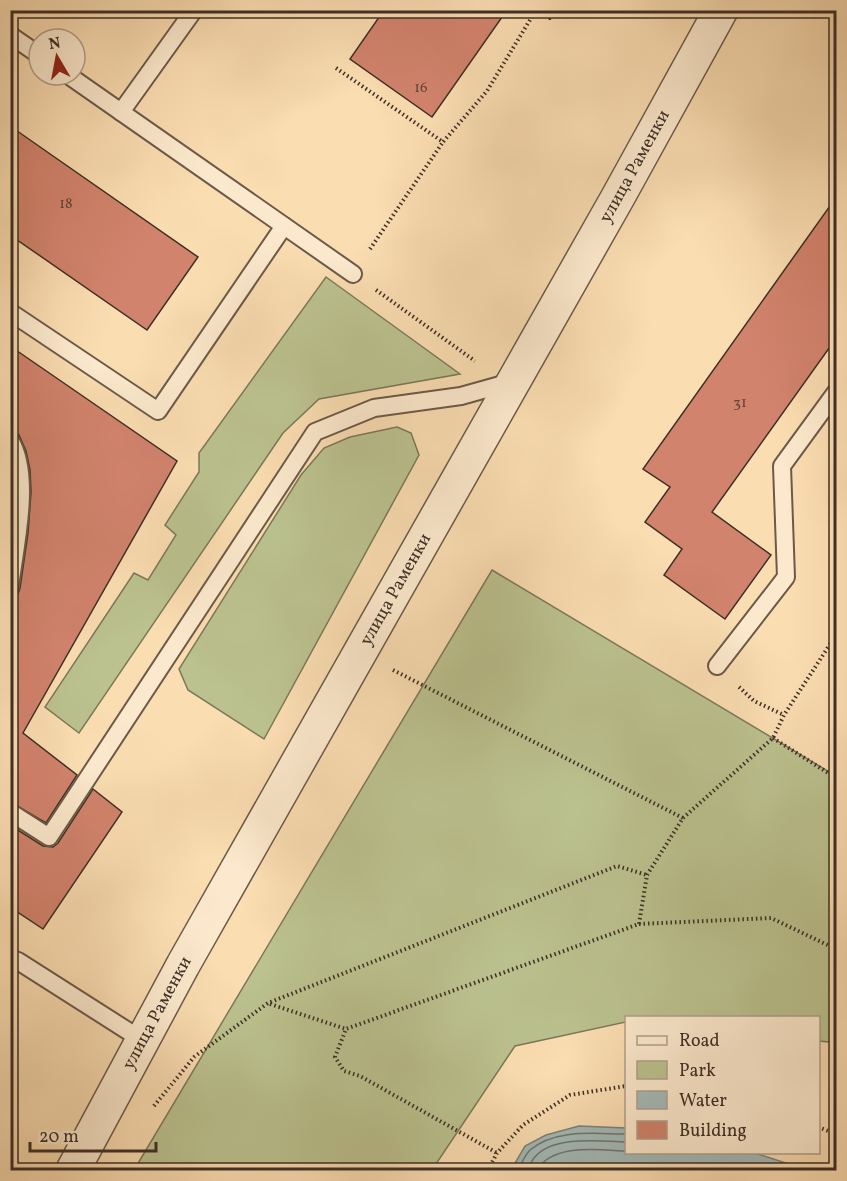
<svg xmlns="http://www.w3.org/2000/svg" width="847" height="1181" viewBox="0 0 847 1181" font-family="Vollkorn,serif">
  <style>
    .green { fill: #bbc28f; stroke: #7c785a; stroke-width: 1.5 }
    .water { fill: #a3b9b7; stroke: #7a827d; stroke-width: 1.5 }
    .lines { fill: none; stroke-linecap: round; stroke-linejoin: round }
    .shore { stroke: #70746e; stroke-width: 1.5 }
    .building { fill: #d2836d; stroke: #3d2f26; stroke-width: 1.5 }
    .lane-casing { stroke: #6c5a49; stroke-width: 20 }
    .street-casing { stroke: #6c5a49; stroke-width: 36 }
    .path { stroke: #3d2f26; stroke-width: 4; stroke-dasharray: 1.5 3; stroke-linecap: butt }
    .lane { stroke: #fce9cd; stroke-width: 16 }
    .street { stroke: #fce9cd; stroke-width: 33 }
    .labels { text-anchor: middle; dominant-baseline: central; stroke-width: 4.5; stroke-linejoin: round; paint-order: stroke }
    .number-label { font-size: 15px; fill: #624438 }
    .street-label { font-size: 18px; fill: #3d2f26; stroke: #fce9cd }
  </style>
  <rect width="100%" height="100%" fill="#fbddb2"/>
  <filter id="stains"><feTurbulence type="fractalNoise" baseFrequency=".00333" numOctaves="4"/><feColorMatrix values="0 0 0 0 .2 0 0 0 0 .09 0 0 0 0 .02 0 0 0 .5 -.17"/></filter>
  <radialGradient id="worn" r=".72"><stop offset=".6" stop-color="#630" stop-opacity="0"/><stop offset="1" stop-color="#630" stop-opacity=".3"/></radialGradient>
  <g class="green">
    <polygon points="326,277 460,374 319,399 283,433 79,733 45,707 134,573 148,580 176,535 165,525 199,472 199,453"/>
    <polygon points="397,427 411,433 419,455 264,739 188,690 179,669 301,475 324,448 350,437"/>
    <polygon points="492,570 836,776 836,1048 829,1042 819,1041 818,1018 626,1018 626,1022 515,1046 432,1170 134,1170"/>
  </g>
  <polygon class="water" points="579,1126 626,1128 626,1152 755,1153 807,1170 511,1170 525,1146 546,1135"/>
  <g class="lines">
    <g class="shore">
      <path d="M518,1170C521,1164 525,1155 530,1150C556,1128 596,1134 626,1134"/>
      <path d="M527,1170C529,1167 531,1162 534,1158C552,1135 601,1141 626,1142"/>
      <path d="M537,1170C553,1143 599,1150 626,1151"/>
    </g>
  </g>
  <g class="building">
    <polygon points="384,10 507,10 432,117 350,59"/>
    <polygon points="10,126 198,257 147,330 10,235"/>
    <polygon points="837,196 837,337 712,512 771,555 725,619 664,575 682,549 645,522 670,487 643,469"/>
    <polygon points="10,346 177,461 23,733 77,775 46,823 10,802 10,597 18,594 20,588 28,533 31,492 30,470 26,451 19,435 10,430"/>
    <polygon points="93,789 122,812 43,929 10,907 10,825 43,846 53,847 58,843"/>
  </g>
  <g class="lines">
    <g class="lane-casing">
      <g id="lane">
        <polyline points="10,35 39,55"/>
        <polyline points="68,75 353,274"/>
        <polyline points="121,112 194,10"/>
        <polyline points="10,312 158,411 284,226"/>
        <path d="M10,440C32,475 15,547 10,587"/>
        <polyline points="717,666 786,577 782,466 836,392"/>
        <polyline points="10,812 49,837 315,432 374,408 461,396 511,382"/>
        <polyline points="10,958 18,961 142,1040"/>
      </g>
    </g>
    <g class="street-casing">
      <g id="street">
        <path id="s1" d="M73,1170L183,965L618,197L721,10"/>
      </g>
    </g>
    <g class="path">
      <polyline points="538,10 550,18 568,10"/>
      <polyline points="336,68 443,142 487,91 536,10"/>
      <polyline points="370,249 443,142"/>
      <polyline points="376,290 475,361"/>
      <polyline points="393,670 683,818 647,875 639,924 346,1029 335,1057 344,1071 360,1076 497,1153"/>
      <polyline points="739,687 754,701 784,715"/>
      <polyline points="773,738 836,778"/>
      <polyline points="683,818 773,738 784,715 836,635"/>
      <polyline points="639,924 771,918 836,949"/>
      <polyline points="270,1004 346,1029"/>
      <polyline points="154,1106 194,1057 268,1003 617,866 647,875"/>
      <polyline points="818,1127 836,1134"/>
      <polyline points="488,1170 497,1153 523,1125 570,1095 626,1086"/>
    </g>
    <use href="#lane" class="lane"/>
    <use href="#street" class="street"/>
  </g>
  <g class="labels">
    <g class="number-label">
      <text x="421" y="88">16</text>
      <text x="66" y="204">18</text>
      <text x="740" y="403">31</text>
    </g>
    <g class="street-label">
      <text stroke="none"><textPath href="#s1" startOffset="1150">улица Раменки</textPath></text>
      <text stroke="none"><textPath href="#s1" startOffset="664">улица Раменки</textPath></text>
      <text stroke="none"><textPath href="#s1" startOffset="178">улица Раменки</textPath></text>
    </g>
  </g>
  <rect width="847" height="1181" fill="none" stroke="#fbddb2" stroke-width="36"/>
  <rect x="12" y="12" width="823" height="1157" fill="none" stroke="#3d2f26" stroke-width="3"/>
  <rect x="18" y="18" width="811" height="1145" fill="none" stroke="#3d2f26" stroke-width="1.5"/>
  <rect x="625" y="1016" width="195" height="138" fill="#fce9cd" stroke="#b09f8a" stroke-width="1.5"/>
  <rect x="637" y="1036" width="30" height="9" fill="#fce9cd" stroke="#b09f8a" stroke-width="1.5"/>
  <text x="679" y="1046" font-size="18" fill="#3d2f26">Road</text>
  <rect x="637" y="1061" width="30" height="18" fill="#bbc28f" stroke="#b09f8a" stroke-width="1.5"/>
  <text x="679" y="1076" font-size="18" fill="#3d2f26">Park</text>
  <rect x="637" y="1091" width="30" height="18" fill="#a3b9b7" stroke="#b09f8a" stroke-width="1.5"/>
  <text x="679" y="1106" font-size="18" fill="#3d2f26">Water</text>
  <rect x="637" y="1121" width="30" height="18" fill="#d2836d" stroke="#b09f8a" stroke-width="1.5"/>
  <text x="679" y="1136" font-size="18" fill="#3d2f26">Building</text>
  <g transform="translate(57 57) rotate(350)"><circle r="28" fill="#fce9cd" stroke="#b09f8a" stroke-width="1.5"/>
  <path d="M0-4.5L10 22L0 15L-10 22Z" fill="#8f2418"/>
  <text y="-9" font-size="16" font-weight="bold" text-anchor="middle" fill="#3d2f26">N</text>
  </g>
  <path d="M30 1142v9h126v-9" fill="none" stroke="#3d2f26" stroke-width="3"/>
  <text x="39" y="1142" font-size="18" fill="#3d2f26" stroke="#fce9cd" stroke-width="4.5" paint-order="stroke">20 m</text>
  <rect width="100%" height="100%" filter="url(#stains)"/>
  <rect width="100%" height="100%" fill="url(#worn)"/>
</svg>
